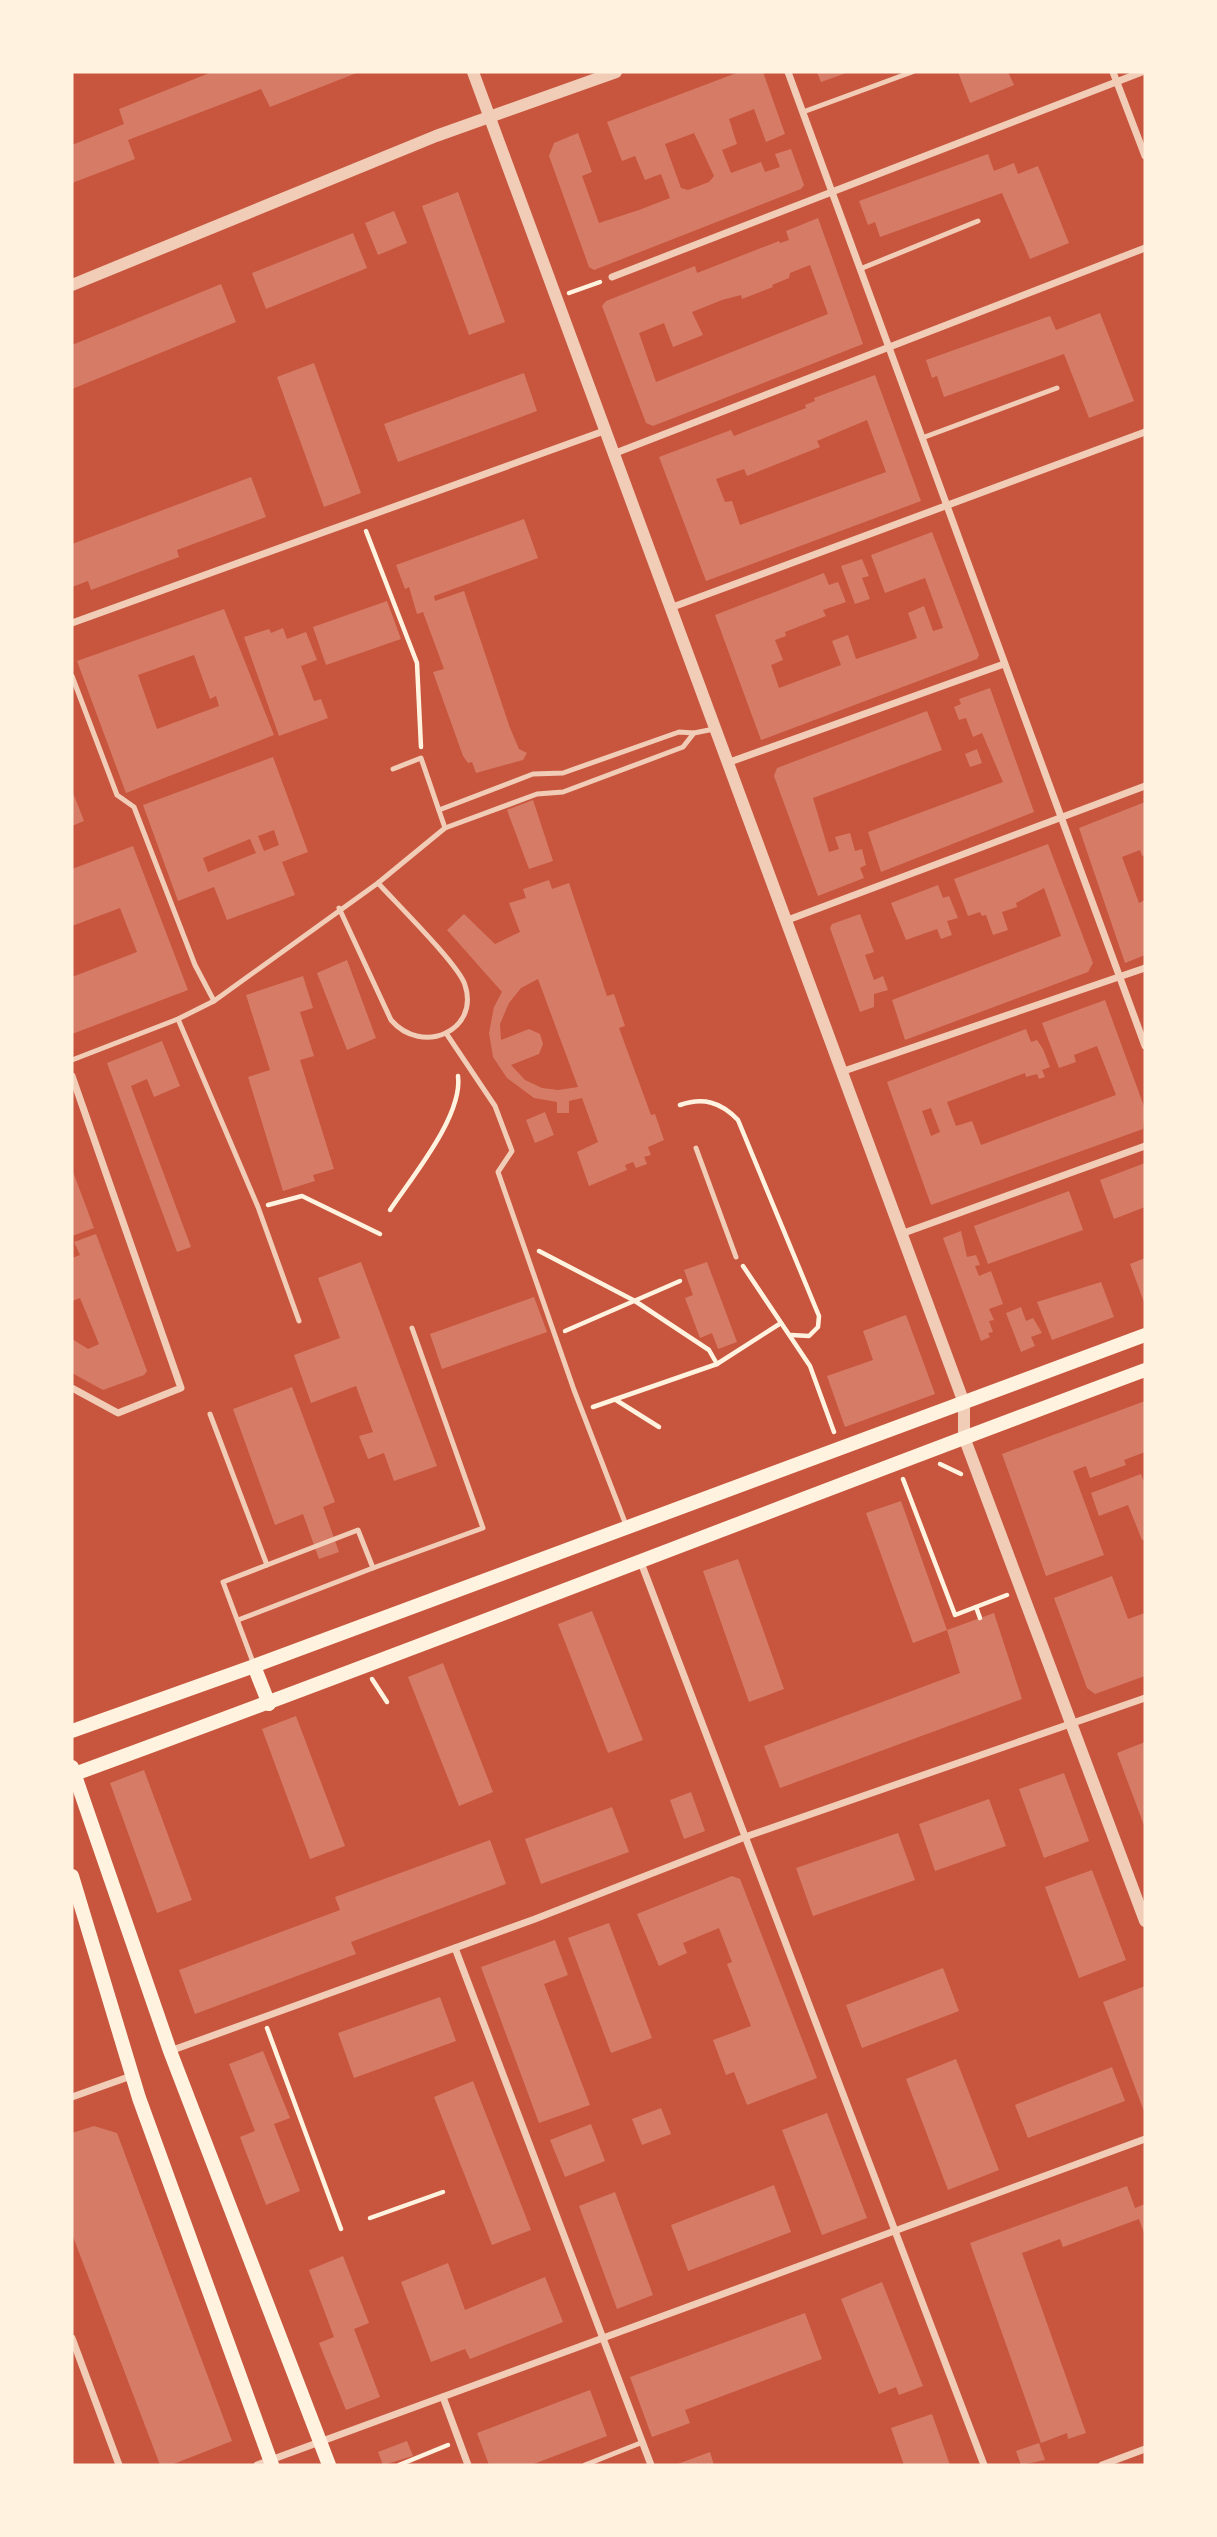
<svg xmlns="http://www.w3.org/2000/svg" width="1217" height="2537" viewBox="0 0 1217 2537" font-family="'Work Sans',sans-serif">
  <style>
    .building { fill: #d67c66; fill-rule: evenodd }
    .lines { fill: none; stroke-linecap: round; stroke-linejoin: round }
    .path { stroke: #fff3e0; stroke-width: 4.5 }
    .service { stroke: #f1ccb7; stroke-width: 5 }
    .minor { stroke: #f1ccb7; stroke-width: 7 }
    .tertiary { stroke: #f1ccb7; stroke-width: 12 }
    .secondary { stroke: #fff3e0; stroke-width: 14 }
  </style>
  <rect width="100%" height="100%" fill="#c8553d"/>
  <g class="building">
    <polygon points="212,72 359,72 270,107 261,89 128,140 135,159 72,183 72,145 124,124 119,109"/>
    <path d="M739,72H763L785,134L766,142L754,109L729,119L737,144L722,150L731,173L761,162L765,172L780,167L775,154L791,149L804,185L801,189L594,270L589,267L549,156L554,143L578,133L592,172L582,176L599,223L639,210L670,198L661,174L645,180L635,156L622,161L607,122ZM694,133L714,176L709,182L688,190L681,188L665,144Z"/>
    <polygon points="817,72 849,72 821,82"/>
    <polygon points="958,72 1008,72 1014,85 970,103"/>
    <polygon points="988,154 994,171 1014,163 1018,174 1038,166 1069,243 1030,259 1002,193 880,237 875,222 868,225 859,201"/>
    <polygon points="458,192 505,322 469,335 422,206"/>
    <polygon points="394,211 407,243 378,255 365,223"/>
    <path d="M818,218L863,344L653,426L646,423L602,306L606,301L695,266L697,273L779,241L780,243L789,240L786,231ZM810,265L828,314L656,382L639,333L664,323L673,347L703,335L692,312L722,300L741,295L742,299L773,287L772,285L789,278L790,273Z"/>
    <polygon points="353,233 367,268 266,309 252,273"/>
    <polygon points="221,284 236,322 72,389 72,345"/>
    <polygon points="1100,313 1134,401 1089,418 1064,354 944,397 937,376 932,378 926,360 1050,316 1056,330"/>
    <polygon points="314,363 361,493 324,507 277,377"/>
    <polygon points="524,373 537,411 398,462 384,424"/>
    <path d="M875,375L921,501L706,581L659,457L731,430L734,436L754,428L806,408L805,405L815,401L814,398ZM867,420L886,472L740,525L732,501L725,502L716,479L744,469L747,476L820,447L817,441Z"/>
    <polygon points="251,477 266,517 177,550 179,557 91,590 88,581 72,587 72,544"/>
    <polygon points="524,519 538,558 434,596 435,601 464,591 510,728 519,749 527,753 523,760 476,773 472,762 468,763 463,756 433,672 444,669 423,612 417,614 409,587 405,589 396,565"/>
    <polygon points="932,532 979,655 977,659 761,740 715,615 824,573 829,585 838,582 846,602 823,610 826,616 785,632 786,636 775,640 783,660 771,665 779,688 841,665 832,641 848,635 856,659 903,643 917,638 908,613 924,606 933,631 943,628 940,619 925,578 885,593 871,555"/>
    <polygon points="862,559 869,576 862,578 870,599 855,604 841,566"/>
    <polygon points="387,601 401,639 326,665 313,627"/>
    <path d="M224,609L274,735L126,793L77,661ZM194,655L210,699L216,696L219,706L157,729L138,675Z"/>
    <polygon points="283,628 287,639 306,632 317,660 301,666 314,701 321,699 328,718 279,736 244,637 269,629 271,633"/>
    <polygon points="990,688 1034,812 881,872 868,832 1003,782 982,733 973,737 966,718 959,720 954,707 961,704 959,699"/>
    <polygon points="927,711 942,750 813,798 829,852 839,849 835,837 850,833 855,851 862,849 866,865 860,868 864,878 818,896 774,776 777,768"/>
    <polygon points="977,749 982,763 970,767 965,754"/>
    <path d="M273,757L308,852L282,862L295,895L227,920L214,887L178,901L143,805ZM274,830L279,845L264,851L258,836ZM250,839L256,853L208,872L203,858Z"/>
    <polygon points="72,790 84,821 72,826"/>
    <polygon points="533,800 553,861 529,869 507,810"/>
    <polygon points="1145,802 1145,855 1142,856 1140,850 1122,857 1139,903 1145,900 1145,955 1125,963 1079,828"/>
    <polygon points="1048,844 1093,963 1088,972 905,1040 892,1000 1061,936 1044,888 1016,903 1017,907 1002,912 1008,930 993,935 986,915 982,916 980,912 968,916 954,879"/>
    <polygon points="133,846 188,990 72,1034 72,977 137,952 120,908 72,926 72,869"/>
    <path d="M549,880L552,889L569,883L607,996L614,994L625,1026L619,1028L651,1115L655,1114L664,1140L648,1147L651,1155L644,1157L647,1164L636,1168L633,1162L625,1165L627,1170L589,1186L577,1152L598,1142L582,1098L569,1101V1113H557V1102L534,1098L507,1078L493,1057L489,1033L494,1007L502,992L447,930L464,914L495,944L520,932L509,903L526,898L523,889ZM538,979L578,1087L558,1090L542,1088L525,1080L511,1065L539,1054L543,1044L540,1034L529,1029L501,1040L500,1024L509,1003L521,988Z"/>
    <polygon points="938,885 943,898 949,896 958,918 947,921 952,935 941,939 937,929 906,940 891,903"/>
    <polygon points="860,914 874,952 865,955 874,980 883,976 888,990 874,994 874,1007 860,1012 830,928 832,924"/>
    <polygon points="347,960 376,1038 347,1050 317,973"/>
    <polygon points="303,976 313,1008 300,1012 314,1056 300,1060 334,1169 313,1175 315,1181 283,1191 248,1077 270,1070 246,995"/>
    <path d="M1105,1000L1145,1109L1143,1129L931,1205L887,1082L1026,1029L1031,1042L1037,1040L1043,1049L1050,1067L1042,1070L1045,1077L1039,1079L1037,1074L1026,1077L1025,1073L947,1102L956,1126L972,1121L981,1145L1105,1099L1116,1095L1097,1046L1074,1055L1076,1062L1059,1068L1042,1023ZM931,1108L940,1132L931,1136L922,1111Z"/>
    <polygon points="162,1041 180,1086 154,1097 147,1079 131,1086 191,1247 177,1252 107,1063"/>
    <polygon points="545,1112 554,1135 535,1143 526,1120"/>
    <polygon points="1145,1163 1145,1207 1114,1219 1100,1180"/>
    <polygon points="72,1169 94,1228 72,1236"/>
    <polygon points="1069,1191 1083,1230 988,1264 974,1226"/>
    <polygon points="961,1231 967,1257 976,1255 980,1265 975,1266 979,1276 991,1271 1003,1304 989,1309 994,1320 989,1321 993,1332 988,1333 990,1337 981,1341 943,1238"/>
    <polygon points="96,1234 147,1371 144,1375 103,1390 72,1373 72,1339 88,1349 99,1344 80,1298 72,1301 72,1258 80,1255 74,1242"/>
    <polygon points="1145,1258 1145,1305 1130,1264"/>
    <polygon points="361,1262 437,1466 394,1481 384,1453 368,1459 359,1436 373,1432 356,1386 311,1403 294,1355 340,1338 318,1278"/>
    <polygon points="707,1262 737,1342 718,1349 712,1333 700,1338 685,1298 693,1295 684,1270"/>
    <polygon points="1101,1282 1114,1317 1052,1340 1037,1302"/>
    <polygon points="534,1297 547,1332 442,1369 430,1334"/>
    <polygon points="1021,1307 1026,1321 1033,1318 1042,1333 1031,1337 1035,1346 1021,1352 1006,1313"/>
    <polygon points="906,1315 935,1394 845,1427 827,1376 873,1360 863,1331"/>
    <polygon points="292,1387 335,1502 323,1507 339,1552 319,1559 303,1514 275,1525 233,1409"/>
    <polygon points="1145,1401 1145,1452 1124,1460 1126,1465 1090,1478 1086,1466 1073,1471 1104,1555 1046,1576 1002,1454"/>
    <polygon points="1141,1474 1145,1484 1145,1539 1142,1540 1128,1505 1099,1516 1091,1493"/>
    <polygon points="901,1501 947,1630 913,1643 866,1513"/>
    <polygon points="738,1559 784,1689 749,1702 703,1571"/>
    <polygon points="1112,1576 1128,1619 1145,1613 1145,1676 1095,1694 1087,1688 1054,1598"/>
    <polygon points="592,1611 643,1740 608,1753 558,1624"/>
    <polygon points="994,1613 1022,1699 780,1788 764,1746 960,1673 947,1630"/>
    <polygon points="443,1663 493,1792 459,1806 408,1677"/>
    <polygon points="296,1716 345,1846 310,1859 262,1729"/>
    <polygon points="1145,1742 1145,1828 1117,1753"/>
    <polygon points="144,1770 192,1900 157,1913 110,1783"/>
    <polygon points="1064,1773 1089,1841 1044,1858 1019,1789"/>
    <polygon points="691,1792 705,1831 684,1839 670,1800"/>
    <polygon points="989,1799 1006,1846 935,1871 919,1824"/>
    <polygon points="612,1807 629,1852 541,1884 525,1839"/>
    <polygon points="898,1833 915,1880 813,1916 796,1868"/>
    <polygon points="490,1840 506,1884 351,1942 356,1954 195,2014 179,1970 340,1910 335,1897"/>
    <polygon points="1092,1870 1126,1960 1079,1978 1045,1887"/>
    <polygon points="732,1876 740,1879 817,2078 747,2105 734,2072 726,2075 713,2040 751,2026 727,1964 732,1962 719,1928 683,1943 687,1953 659,1966 637,1914"/>
    <polygon points="609,1923 652,2038 611,2053 568,1938"/>
    <polygon points="555,1940 568,1975 544,1984 590,2105 539,2123 481,1967"/>
    <polygon points="943,1968 959,2011 862,2048 846,2005"/>
    <polygon points="1145,1986 1145,2114 1103,2002"/>
    <polygon points="440,1997 456,2041 354,2078 338,2033"/>
    <polygon points="263,2051 290,2118 274,2124 300,2191 266,2205 240,2137 255,2131 229,2064"/>
    <polygon points="956,2059 999,2170 948,2190 906,2079"/>
    <polygon points="1112,2067 1125,2101 1028,2138 1015,2105"/>
    <polygon points="473,2081 531,2230 492,2245 434,2097"/>
    <polygon points="661,2108 671,2134 642,2145 632,2119"/>
    <polygon points="827,2113 867,2218 822,2235 782,2130"/>
    <polygon points="591,2124 605,2161 565,2177 550,2140"/>
    <polygon points="94,2126 117,2133 232,2441 171,2465 160,2465 72,2234 72,2133"/>
    <polygon points="774,2185 791,2232 688,2271 671,2225"/>
    <polygon points="1127,2186 1135,2208 1145,2204 1145,2236 1139,2219 1063,2247 1060,2239 1022,2253 1086,2433 1068,2439 1067,2433 1041,2443 970,2243"/>
    <polygon points="615,2192 653,2295 617,2309 579,2206"/>
    <polygon points="343,2256 369,2323 354,2329 380,2397 346,2410 319,2343 334,2337 309,2270"/>
    <polygon points="448,2263 465,2310 545,2277 563,2322 470,2359 465,2349 431,2362 401,2282"/>
    <polygon points="882,2282 923,2386 899,2395 896,2387 879,2394 841,2299"/>
    <polygon points="805,2313 822,2359 685,2410 690,2423 652,2437 630,2377"/>
    <polygon points="590,2390 607,2436 531,2465 489,2465 477,2433"/>
    <polygon points="932,2414 950,2465 904,2465 891,2428"/>
    <polygon points="407,2441 413,2456 383,2465 378,2452"/>
    <polygon points="1039,2443 1045,2460 1021,2465 1016,2451"/>
    <polygon points="710,2452 714,2465 675,2465"/>
  </g>
  <g class="lines">
    <g class="path">
      <polyline points="569,293 600,282"/>
      <polyline points="366,531 417,663 421,747"/>
      <path d="M680,1105C703,1097 721,1102 738,1120L819,1316L818,1327L809,1336L791,1335"/>
      <polyline points="268,1205 302,1196 380,1234"/>
      <path d="M390,1210C412,1177 463,1116 458,1076"/>
      <polyline points="539,1251 635,1301 709,1350 717,1364"/>
      <polyline points="743,1266 810,1366 834,1432"/>
      <polyline points="565,1331 680,1281"/>
      <polyline points="616,1400 659,1427"/>
      <polyline points="593,1407 717,1364 781,1323"/>
      <polyline points="940,1464 961,1474"/>
      <polyline points="903,1479 955,1615 1007,1595"/>
      <polyline points="976,1607 980,1618"/>
      <polyline points="372,1679 387,1702"/>
      <polyline points="267,2028 341,2229"/>
      <polyline points="370,2218 443,2192"/>
      <polyline points="399,2465 448,2445"/>
    </g>
    <g class="service">
      <polyline points="803,112 912,72"/>
      <polyline points="860,269 978,221"/>
      <polyline points="922,438 1057,388"/>
      <polyline points="72,676 117,795 134,807 195,965 214,1001"/>
      <polyline points="393,769 421,758 445,828"/>
      <polyline points="439,810 533,774 563,773 679,732 694,733"/>
      <path d="M339,908L391,1020C422,1056 480,1031 465,985C459,965 396,903 378,883"/>
      <polyline points="178,1019 258,1207 299,1321"/>
      <polyline points="446,1033 495,1106 512,1151 498,1172 574,1390 626,1525"/>
      <polyline points="72,1060 178,1019 214,1001 378,883 445,828 537,794 563,792 683,747 694,733 714,729"/>
      <polyline points="696,1148 736,1257"/>
      <polyline points="210,1414 267,1565 223,1582 254,1665"/>
      <polyline points="373,1568 483,1528 412,1328"/>
      <polyline points="238,1620 373,1568 358,1530 267,1565"/>
      <polyline points="585,2465 643,2442"/>
    </g>
    <g class="minor">
      <polyline points="788,72 1145,1046"/>
      <polyline points="1113,72 1145,156"/>
      <polyline points="612,277 1142,72"/>
      <polyline points="613,454 1145,248"/>
      <polyline points="670,608 1145,432"/>
      <polyline points="72,623 604,431"/>
      <polyline points="727,763 1004,664"/>
      <polyline points="785,921 1145,786"/>
      <polyline points="841,1072 1145,968"/>
      <polyline points="72,1076 181,1388 118,1413 72,1388"/>
      <polyline points="901,1234 1145,1146"/>
      <polyline points="640,1560 984,2465"/>
      <polyline points="455,1948 651,2465"/>
      <polyline points="170,2051 535,1919 745,1837 1145,1698"/>
      <polyline points="72,2097 134,2075"/>
      <polyline points="72,2338 119,2465"/>
      <polyline points="443,2397 468,2465"/>
      <polyline points="257,2465 1145,2139"/>
      <polyline points="1102,2465 1145,2449"/>
    </g>
    <g class="tertiary">
      <polyline points="473,72 964,1403 964,1437 1145,1921"/>
      <polyline points="72,285 436,136 616,72"/>
    </g>
    <g class="secondary">
      <polyline points="254,1666 269,1704"/>
      <polyline points="72,1731 254,1666 1145,1335"/>
      <polyline points="72,1767 170,2051 329,2465"/>
      <path d="M72,1775C431,1644 787,1503 1145,1370"/>
      <polyline points="72,1876 139,2098 272,2465"/>
    </g>
  </g>
  <rect width="1217" height="2537" fill="none" stroke="#fff3e0" stroke-width="147"/>
</svg>
